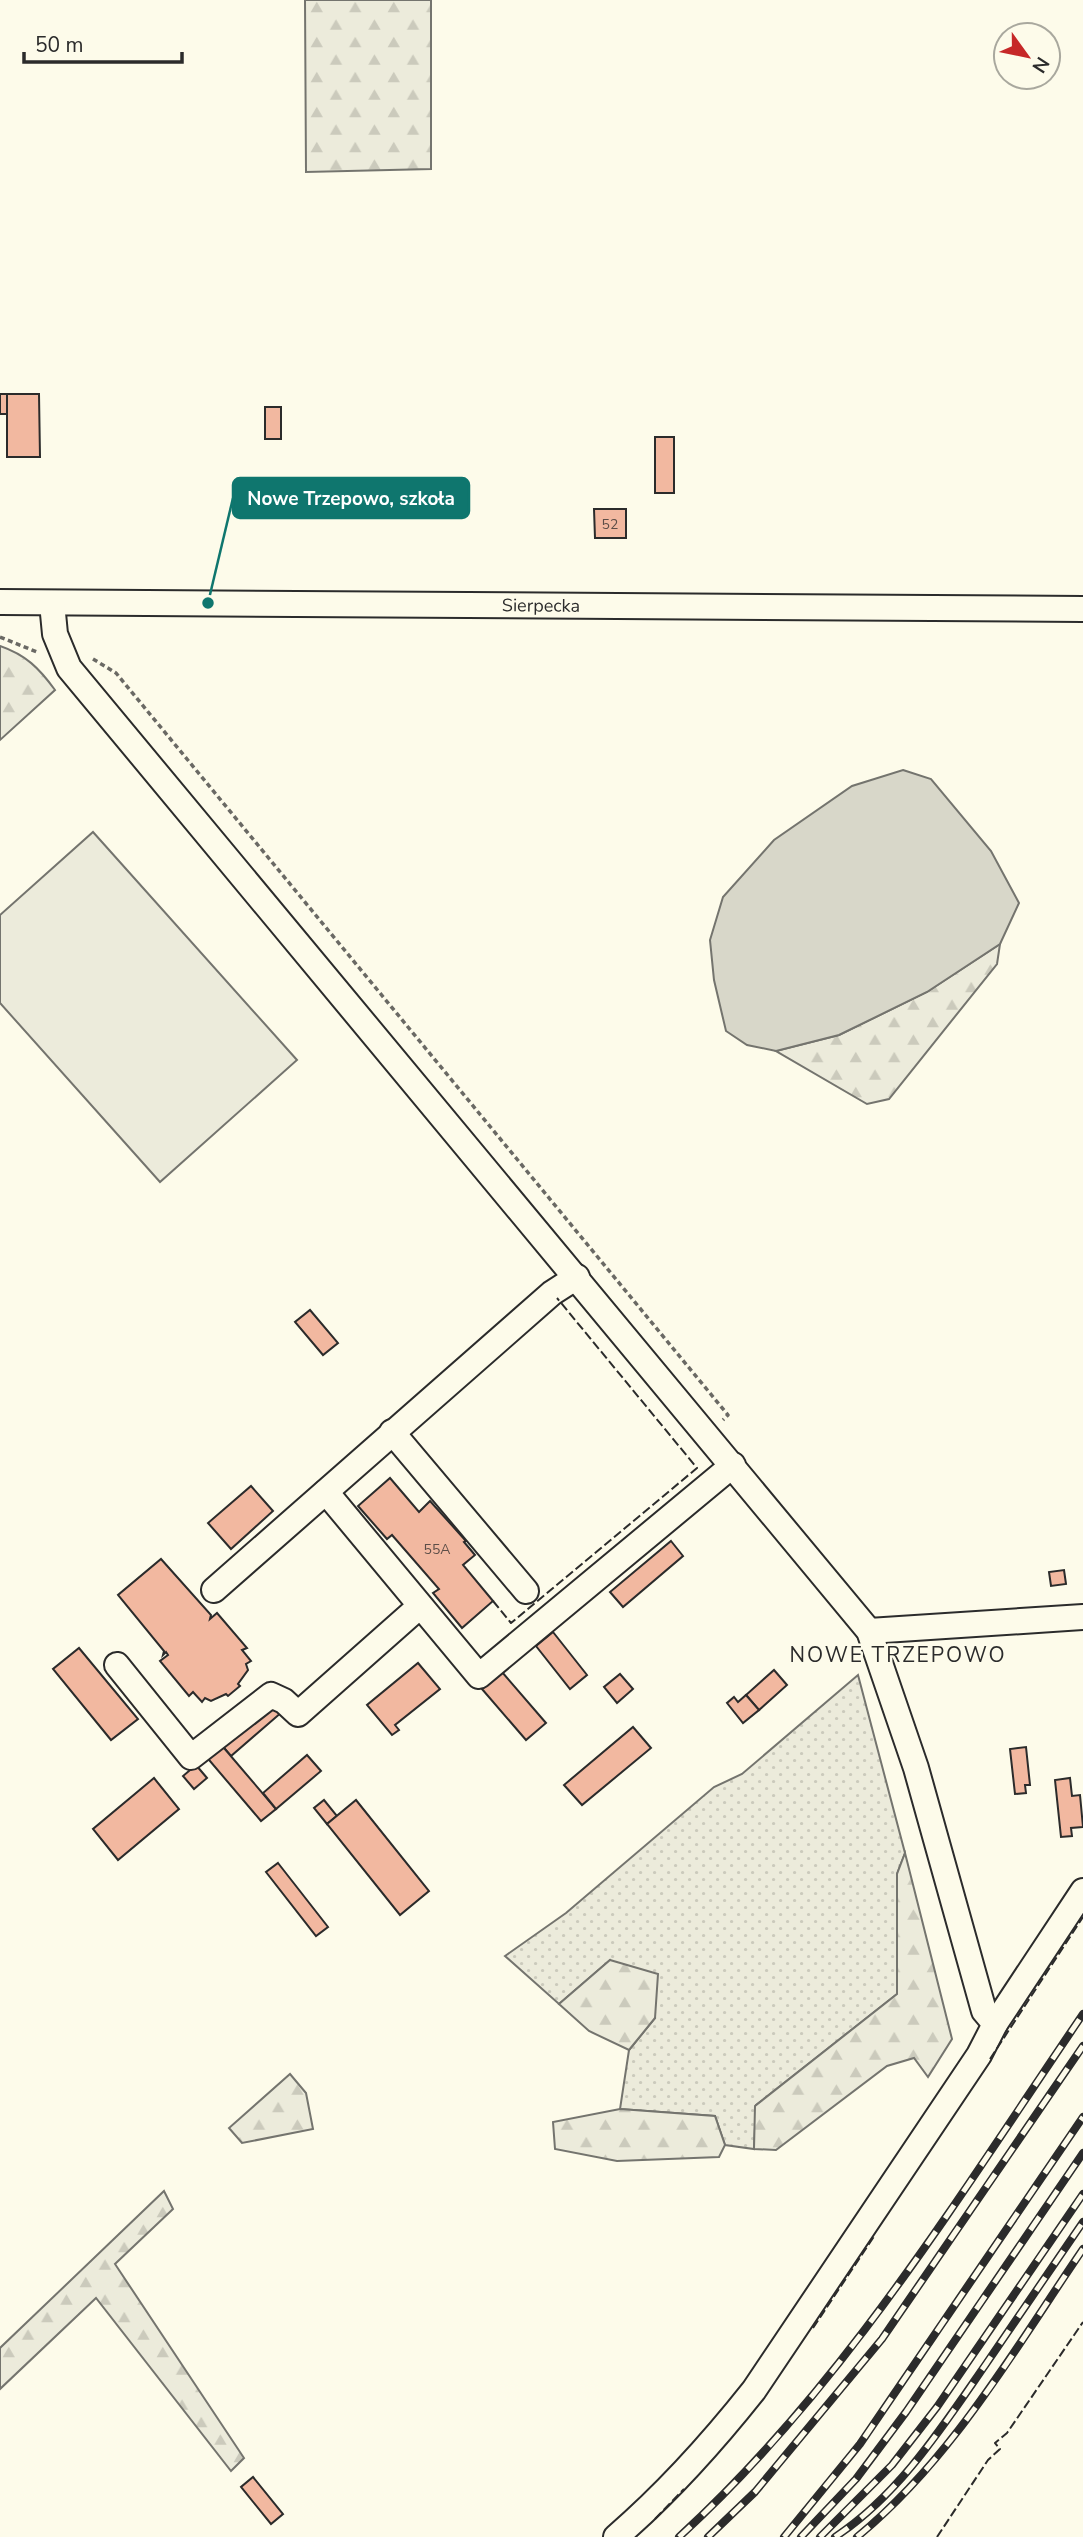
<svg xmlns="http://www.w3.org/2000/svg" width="1083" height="2537" viewBox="0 0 1083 2537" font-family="'Nunito Sans',sans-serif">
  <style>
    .grass { fill: url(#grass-dots); stroke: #74746e; stroke-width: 2 }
    .forest { fill: url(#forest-firs); stroke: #74746e; stroke-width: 2 }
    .pitch { fill: #ecebdb; stroke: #74746e; stroke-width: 2 }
    .water { fill: #d8d7c9; stroke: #74746e; stroke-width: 2 }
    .building { fill: #f2b8a0; stroke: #2b2b2b; stroke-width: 2 }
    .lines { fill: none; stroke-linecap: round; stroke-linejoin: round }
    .minor-casing { stroke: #2b2b2b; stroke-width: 28 }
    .path { stroke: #6a6964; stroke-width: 3.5; stroke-dasharray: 5 3.5; stroke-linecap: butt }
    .minor { stroke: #fdfbea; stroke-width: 24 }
    .rail-casing { stroke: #2b2b2b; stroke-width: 8 }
    .rail { stroke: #fdfbea; stroke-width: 5; stroke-dasharray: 16; stroke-linecap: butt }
    .fence { stroke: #2b2b2b; stroke-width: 2; stroke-dasharray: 9 3.5; stroke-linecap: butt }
    .labels { text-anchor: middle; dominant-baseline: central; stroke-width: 5; stroke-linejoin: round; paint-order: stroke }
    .number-label { font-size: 14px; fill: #5d4e48 }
    .street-label { font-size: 18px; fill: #2b2b2b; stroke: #fdfbea }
    .quarter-label { font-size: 21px; letter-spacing: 2px; fill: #2b2b2b; stroke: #fdfbea }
    .leader { fill: none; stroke: #0f766e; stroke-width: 2.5 }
    .callout-dot { fill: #0f766e; stroke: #fdfbea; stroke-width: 2.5 }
    .callout { fill: #0f766e; stroke: #0f766e; stroke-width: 2.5 }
    .callout-label { font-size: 19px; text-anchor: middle; font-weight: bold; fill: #fff }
  </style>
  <defs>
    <pattern id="grass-dots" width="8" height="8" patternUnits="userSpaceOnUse" patternTransform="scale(1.75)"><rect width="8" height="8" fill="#ecebdb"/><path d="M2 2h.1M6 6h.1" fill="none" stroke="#cbcabc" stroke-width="1.8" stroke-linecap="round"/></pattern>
    <pattern id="forest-firs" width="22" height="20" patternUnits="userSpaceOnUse" patternTransform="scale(1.75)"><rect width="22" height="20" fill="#ecebdb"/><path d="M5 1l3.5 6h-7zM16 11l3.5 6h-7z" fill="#cbcabc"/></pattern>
  </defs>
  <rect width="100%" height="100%" fill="#fdfbea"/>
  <polygon class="grass" points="858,1675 905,1853 897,1874 897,1994 756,2105 754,2149 725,2145 715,2116 620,2109 629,2050 655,2018 610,1960 559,2004 505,1956 566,1913 714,1787 742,1774"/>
  <g class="forest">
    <polygon points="305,0 431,0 431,169 306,172"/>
    <path d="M0,646C26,655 39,668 55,690L0,740Z"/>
    <polygon points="1000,944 997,964 889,1099 867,1104 776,1051 839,1035 927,992"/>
    <polygon points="905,1853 952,2039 928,2077 914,2058 887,2066 776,2150 754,2149 755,2106 897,1994 897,1874"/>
    <polygon points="610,1960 658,1974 655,2018 629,2050 589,2031 559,2004"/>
    <polygon points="290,2074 306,2093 313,2129 242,2143 229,2128"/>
    <polygon points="620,2109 715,2116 725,2145 719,2157 617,2161 555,2149 553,2122"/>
    <polygon points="164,2191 173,2209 115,2264 244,2458 231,2471 96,2298 0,2389 0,2348"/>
  </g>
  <polygon class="pitch" points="93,832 297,1060 160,1182 0,1003 0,915"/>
  <polygon class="water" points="903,770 931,779 991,851 1019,903 1000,944 927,992 839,1035 776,1051 747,1045 726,1031 714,980 710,940 723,897 774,840 852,786"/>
  <g class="building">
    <rect x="0" y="394" width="7" height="20"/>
    <polygon points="7,394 39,394 40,457 7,457"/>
    <rect x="265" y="407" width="16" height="32"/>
    <rect x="655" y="437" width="19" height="56"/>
    <polygon points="594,509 626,509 626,538 595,538"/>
    <polygon points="310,1310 338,1343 323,1355 295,1322"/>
    <polygon points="390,1478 419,1512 430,1501 466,1541 464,1542 475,1555 463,1565 493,1601 462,1628 433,1593 439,1589 392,1535 387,1539 358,1506"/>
    <polygon points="251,1486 273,1511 231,1549 208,1523"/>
    <polygon points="671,1541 683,1556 623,1607 610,1592"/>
    <polygon points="161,1559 211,1615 210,1619 217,1613 247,1648 242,1650 251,1661 246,1664 248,1670 238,1684 240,1686 228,1696 226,1694 211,1701 205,1698 202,1702 193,1692 189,1696 160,1661 168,1655 166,1652 163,1655 164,1651 118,1595"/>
    <polygon points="1064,1570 1066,1584 1051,1586 1049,1572"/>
    <polygon points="553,1632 587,1675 570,1689 536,1646"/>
    <polygon points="79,1648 138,1719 111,1740 53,1669"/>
    <polygon points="418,1663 440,1689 395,1725 399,1730 392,1735 367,1705"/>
    <polygon points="774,1670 787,1685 759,1710 746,1695"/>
    <polygon points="502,1672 546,1723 526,1740 482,1689"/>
    <polygon points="620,1674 633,1689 617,1703 604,1687"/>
    <polygon points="746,1695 759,1710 743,1723 727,1703 734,1697 738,1702"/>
    <polygon points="269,1697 282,1712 231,1756 218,1741"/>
    <polygon points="633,1727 651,1748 582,1805 564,1785"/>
    <polygon points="218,1741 276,1809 261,1821 204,1754"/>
    <polygon points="1026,1747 1030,1785 1025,1785 1026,1793 1015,1794 1010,1749"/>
    <polygon points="307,1755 321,1771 276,1809 263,1793"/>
    <polygon points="196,1765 207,1778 194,1789 183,1776"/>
    <polygon points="154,1778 179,1809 118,1860 93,1829"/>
    <polygon points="1070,1778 1072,1796 1080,1795 1083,1827 1071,1828 1072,1836 1061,1837 1055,1780"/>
    <polygon points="324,1800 337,1816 327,1824 314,1808"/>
    <polygon points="356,1800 429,1891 400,1915 327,1824"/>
    <polygon points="278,1863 328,1927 316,1936 266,1872"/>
    <polygon points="253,2477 283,2514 271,2524 241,2487"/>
  </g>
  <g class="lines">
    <g class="minor-casing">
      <g id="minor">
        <path id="s1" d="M0,602L1083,609"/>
        <path d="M52,603L55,634L69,668L869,1631L916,1768L984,2011L995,2024L979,2055L754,2390C712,2443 667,2493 616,2537"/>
        <polyline points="392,1432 526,1591"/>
        <polyline points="326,1492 479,1676 733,1465"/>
        <polyline points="214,1590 552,1293 577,1277"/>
        <polyline points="869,1631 1083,1617"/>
        <polyline points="117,1665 191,1757 271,1695 284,1701 298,1714 420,1606"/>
        <polyline points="995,2024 1083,1891"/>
      </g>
    </g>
    <g class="path">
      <polyline points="0,637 37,652"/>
      <polyline points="93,659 116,673 728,1415 723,1420"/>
    </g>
    <use href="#minor" class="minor"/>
    <g class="rail-casing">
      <g id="rail">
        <path d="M679,2537C843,2387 959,2196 1083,2014"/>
        <polyline points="708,2537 755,2492 882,2339 1083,2046"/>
        <polyline points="784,2537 860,2444 1083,2117"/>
        <polyline points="801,2537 856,2479 906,2412 1083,2153"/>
        <polyline points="820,2537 892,2465 937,2407 1083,2194"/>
        <path d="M835,2537C899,2495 943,2426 986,2364C1018,2317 1051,2269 1083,2222"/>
        <path d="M857,2537C952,2459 1014,2350 1083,2249"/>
      </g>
    </g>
    <use href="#rail" class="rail"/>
    <g class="fence">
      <polyline points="493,1601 511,1623 697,1468 557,1298"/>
      <polyline points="990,2059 1083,1917"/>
      <polyline points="813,2328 875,2235"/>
      <polyline points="655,2519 684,2489"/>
      <polyline points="937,2537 988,2460 1000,2449 995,2443 1007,2433 1083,2322"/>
    </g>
  </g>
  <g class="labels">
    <g class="number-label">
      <text x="610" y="524">52</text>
      <text x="437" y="1549">55A</text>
    </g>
    <g class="street-label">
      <text stroke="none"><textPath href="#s1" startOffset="541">Sierpecka</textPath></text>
    </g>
    <g class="quarter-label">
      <text x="898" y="1655">NOWE TRZEPOWO</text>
    </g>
  </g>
  <path class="leader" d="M208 603L233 498"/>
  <circle class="callout-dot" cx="208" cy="603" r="7"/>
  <rect class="callout" x="233" y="478" width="236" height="40" rx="7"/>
  <g class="callout-label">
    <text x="351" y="505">Nowe Trzepowo, szkoła</text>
  </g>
  <g transform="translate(1027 56) rotate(123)"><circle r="33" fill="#fdfbea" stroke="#a9a89e" stroke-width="2"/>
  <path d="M0-5L12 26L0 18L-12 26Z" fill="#c62828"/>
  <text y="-10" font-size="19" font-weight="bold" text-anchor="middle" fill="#2b2b2b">N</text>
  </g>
  <path d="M24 52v10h158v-10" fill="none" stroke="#2b2b2b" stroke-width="3.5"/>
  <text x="35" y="52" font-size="21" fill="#2b2b2b" stroke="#fdfbea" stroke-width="5" paint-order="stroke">50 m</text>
</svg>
